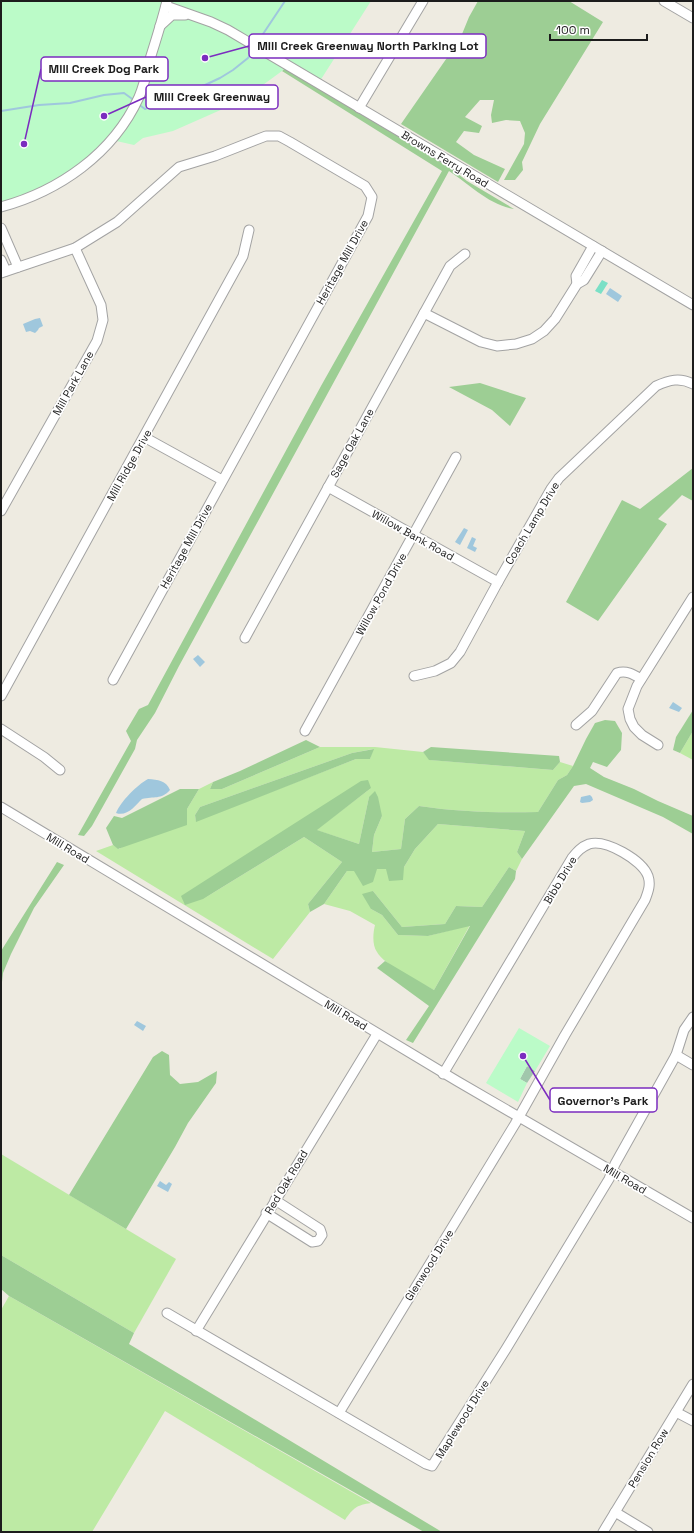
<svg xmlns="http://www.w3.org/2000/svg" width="694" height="1533" viewBox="0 0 694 1533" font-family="'Space Grotesk',sans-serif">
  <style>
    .grass { fill: #bdeaa4; fill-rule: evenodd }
    .forest { fill: #9dce94 }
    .cemetery { fill: #a1c7ac }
    .park { fill: #bbfbc8 }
    .pitch { fill: #7be0c6 }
    .water { fill: #9fc7dd }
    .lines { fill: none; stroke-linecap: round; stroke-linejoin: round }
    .stream { stroke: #9fc7dd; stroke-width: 2 }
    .minor-casing { stroke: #a3a3a3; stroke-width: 11 }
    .minor { stroke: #fff; stroke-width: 9 }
    .labels { text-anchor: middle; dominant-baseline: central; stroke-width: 3.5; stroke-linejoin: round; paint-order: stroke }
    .street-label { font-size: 11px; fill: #1c1c1c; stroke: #fff }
    .leader { fill: none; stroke: #7b2cbf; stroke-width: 1.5 }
    .callout-dot { fill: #7b2cbf; stroke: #fff; stroke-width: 1.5 }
    .callout { fill: #fff; stroke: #7b2cbf; stroke-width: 1.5 }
    .callout-label { font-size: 12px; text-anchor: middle; font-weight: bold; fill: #1c1c1c }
  </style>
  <rect width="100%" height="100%" fill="#eeebe1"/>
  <g class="grass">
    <polygon points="693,731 693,760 680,753"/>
    <path d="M320,747H375L423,752L430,760L553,770L560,762L573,766L567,775L558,780L538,812C498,813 459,812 419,806L405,819L401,849L372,852L374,835L382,816L369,797L359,844L316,830L371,788L203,899L304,837L342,862L308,904L310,912L273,959L96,851L113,845L119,849L187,809L199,789L213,782L210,789H222ZM373,749L370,759H356L196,821L195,815L200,807L352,753Z"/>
    <path d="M438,824L525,831L517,852L522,859L516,871L509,867L482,907L456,906L445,924L402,927L373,891L371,909L382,915L398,935L428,936L470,925L434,990C420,982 384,965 377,952C372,945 373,933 375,925L350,911L324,904L347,871L404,867L415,849Z"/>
    <polygon points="1,1154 176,1259 134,1333 1,1255"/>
    <path d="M9,1296L371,1503C357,1505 353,1508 345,1520L165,1411L92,1532H1V1310Z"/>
  </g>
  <g class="forest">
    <polygon points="478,1 569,1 603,22 540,124 522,162 523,170 515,180 504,180 524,144 525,133 520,121 506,120 492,123 491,115 494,100 480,100 465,117 482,126 479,133 464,131 456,142 474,155 505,169 498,182 401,124 460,39 469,17"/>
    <path d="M285,68L452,169L467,181L514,209C489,205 469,184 449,171L179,666L155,713L137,740L135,749L92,826L84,836L78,835L131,741L126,731L139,709L148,705L321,386L442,171L282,71Z"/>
    <polygon points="480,383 526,398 510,426 492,410 449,387"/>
    <polygon points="693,468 693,501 682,495 658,519 667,524 598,621 566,602 622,500 640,509"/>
    <polygon points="693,710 693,731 680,753 673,750 676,737"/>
    <path d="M605,720L615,721L622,733L621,750L607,767L593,762L590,768L604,777L634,789L658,801L693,816V834L663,817L586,784L574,786L522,859L517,852L525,831L438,824L415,849L404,867L403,880L389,881L386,869H377L373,882L363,886L354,871H347L324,904L310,912L308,904L342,862L304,837L203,899L185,905L181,896L361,781L368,780L371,788L317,830L359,844L369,797L375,791L378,797L382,816L374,835L372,852L401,849L405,819L419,806C459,812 498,813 538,812L558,780L567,775L573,766L586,739L595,723Z"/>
    <polygon points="306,740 320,747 222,789 210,789 213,782 240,771"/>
    <polygon points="431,747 559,756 560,762 553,770 429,760 423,752"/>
    <polygon points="374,749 370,759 356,759 196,822 195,815 200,807 352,753"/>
    <polygon points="180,789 199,789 187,809 187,825 118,849 113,845 106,828 114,816 122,818"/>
    <polygon points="57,862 64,865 34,908 11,954 3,973 1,991 1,951"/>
    <polygon points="509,867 516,871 515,879 413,1043 406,1040 429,1006 377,968 385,961 434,990 470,926 428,936 398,935 382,915 371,909 362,894 373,891 402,927 445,924 456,906 482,907"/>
    <polygon points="162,1051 169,1055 170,1075 180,1084 198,1082 217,1071 216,1083 188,1123 175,1147 126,1229 69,1195 153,1057"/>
    <polygon points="1,1255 134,1333 129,1344 442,1532 424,1532 9,1296 1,1289"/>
  </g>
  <polygon class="cemetery" points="527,1066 535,1071 527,1083 520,1079"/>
  <g class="park">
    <polygon points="1,1 371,1 318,84 287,65 282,71 241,101 173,131 143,138 134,145 112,140 72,175 1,208"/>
    <polygon points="519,1028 550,1046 535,1071 527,1066 520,1079 527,1083 518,1102 486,1083"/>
  </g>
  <polygon class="pitch" points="602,280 608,283 601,294 595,291"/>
  <g class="water">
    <polygon points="610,288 622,296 618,302 606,294"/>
    <polygon points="40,318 43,326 39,328 38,330 35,333 30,331 26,332 23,324 35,319"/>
    <polygon points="464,528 468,530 460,545 455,542"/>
    <polygon points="472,537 476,539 473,546 477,548 475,552 467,548"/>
    <polygon points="198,655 205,662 200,667 193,659"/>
    <polygon points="673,702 682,708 679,712 669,708"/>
    <path d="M148,779C158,780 166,780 170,790C161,800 154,796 142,799C135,806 127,817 116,813C121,801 137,785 148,779Z"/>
    <polygon points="590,795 592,797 593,800 590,802 582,803 580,802 581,797"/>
    <polygon points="137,1021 146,1026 143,1031 134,1025"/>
    <polygon points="160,1181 166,1185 169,1182 172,1184 168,1192 157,1186"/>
  </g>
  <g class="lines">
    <g class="stream">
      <polyline points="257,43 285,1"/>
      <polyline points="138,104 145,109 192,89 205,85 220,78 233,70 248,58 254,49"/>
      <polyline points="1,111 39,105 70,103 104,95 124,93 135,101"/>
    </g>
    <g class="minor-casing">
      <g id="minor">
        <polyline points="664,1 693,18"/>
        <polyline points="166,6 211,22 228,30 693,305"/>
        <polyline points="160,26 172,15 185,15"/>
        <polyline points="359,108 423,1"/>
        <path d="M1,207C59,191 113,154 139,97C144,86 147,72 150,59C156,40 162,21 167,1"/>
        <polyline points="1,228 18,267"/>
        <polyline points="1,260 6,271"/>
        <polyline points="1,273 75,248 117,222 179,167 215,156 266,136 279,136 290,142 365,186 372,197 368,216 113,680"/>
        <polyline points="577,284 576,276 593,246"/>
        <polyline points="424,313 481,342 497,346 516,344 532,339 544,331 555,319 577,284 584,280 602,251"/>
        <polyline points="144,437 222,480"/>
        <polyline points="328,487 498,582"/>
        <polyline points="1,511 97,341 103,320 101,305 75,248"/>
        <polyline points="245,638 450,266 465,254"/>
        <path d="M414,676L435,671L451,663L460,652L498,582L551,489L559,478L656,386C669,380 680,377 693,384"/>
        <polyline points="1,696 243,256 249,230"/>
        <path d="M576,725L592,711L617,673C626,670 633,674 641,679"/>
        <polyline points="1,729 44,757 60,770"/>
        <polyline points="305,731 456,457"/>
        <polyline points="658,745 642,735 634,727 630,719 628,709 637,686 693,597"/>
        <polyline points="1,807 457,1081 693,1218"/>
        <polyline points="676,1055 693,1065"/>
        <polyline points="266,1213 312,1242 318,1241 322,1235 320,1229 275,1200"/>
        <polyline points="167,1313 426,1464 432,1466 506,1349 609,1179 615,1164 676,1055 684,1030 693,1017"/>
        <polyline points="196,1331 377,1034"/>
        <polyline points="676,1412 693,1421"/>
        <path d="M339,1413L515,1124L565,1035L645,900C648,892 651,885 648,876C642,860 606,839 589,844C581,847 577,852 572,858L443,1074"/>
        <polyline points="615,1512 648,1532"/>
        <polyline points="603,1532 693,1384"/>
      </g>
    </g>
    <use href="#minor" class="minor"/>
  </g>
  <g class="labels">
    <g class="street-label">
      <text transform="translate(445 159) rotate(31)">Browns Ferry Road</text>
      <text transform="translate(342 262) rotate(-61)">Heritage Mill Drive</text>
      <text transform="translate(73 383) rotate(-61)">Mill Park Lane</text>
      <text transform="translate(352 443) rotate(-61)">Sage Oak Lane</text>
      <text transform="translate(129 465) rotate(-61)">Mill Ridge Drive</text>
      <text transform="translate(532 523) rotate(-59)">Coach Lamp Drive</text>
      <text transform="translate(413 535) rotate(29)">Willow Bank Road</text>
      <text transform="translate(186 546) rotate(-61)">Heritage Mill Drive</text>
      <text transform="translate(381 594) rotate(-61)">Willow Pond Drive</text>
      <text transform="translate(68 848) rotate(31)">Mill Road</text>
      <text transform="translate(560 880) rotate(-59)">Bibb Drive</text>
      <text transform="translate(346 1015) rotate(31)">Mill Road</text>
      <text transform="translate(625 1179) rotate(30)">Mill Road</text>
      <text transform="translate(286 1182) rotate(-59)">Red Oak Road</text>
      <text transform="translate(429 1265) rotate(-58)">Glenwood Drive</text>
      <text transform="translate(462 1419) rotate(-58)">Maplewood Drive</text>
      <text transform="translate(648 1458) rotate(-59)">Pension Row</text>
    </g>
  </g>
  <path class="leader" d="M205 58L249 46M24 144L41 69M104 116L146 97M523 1056L550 1100"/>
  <g class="callout-dot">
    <circle cx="205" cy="58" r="4"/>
    <circle cx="24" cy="144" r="4"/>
    <circle cx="104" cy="116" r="4"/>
    <circle cx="523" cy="1056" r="4"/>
  </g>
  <g class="callout">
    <rect x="249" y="34" width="237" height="24" rx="4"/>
    <rect x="41" y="57" width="127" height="24" rx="4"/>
    <rect x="146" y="85" width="132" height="24" rx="4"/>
    <rect x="550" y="1088" width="107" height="24" rx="4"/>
  </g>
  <g class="callout-label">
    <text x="368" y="50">Mill Creek Greenway North Parking Lot</text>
    <text x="104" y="73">Mill Creek Dog Park</text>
    <text x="212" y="101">Mill Creek Greenway</text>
    <text x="603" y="1105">Governor's Park</text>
  </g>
  <rect width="694" height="1533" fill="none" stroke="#1c1c1c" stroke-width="4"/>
  <path d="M550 34v6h97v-6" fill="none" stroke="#1c1c1c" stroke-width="2"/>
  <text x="556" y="34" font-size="12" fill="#1c1c1c" stroke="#ffffff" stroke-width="3" paint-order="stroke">100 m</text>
</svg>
